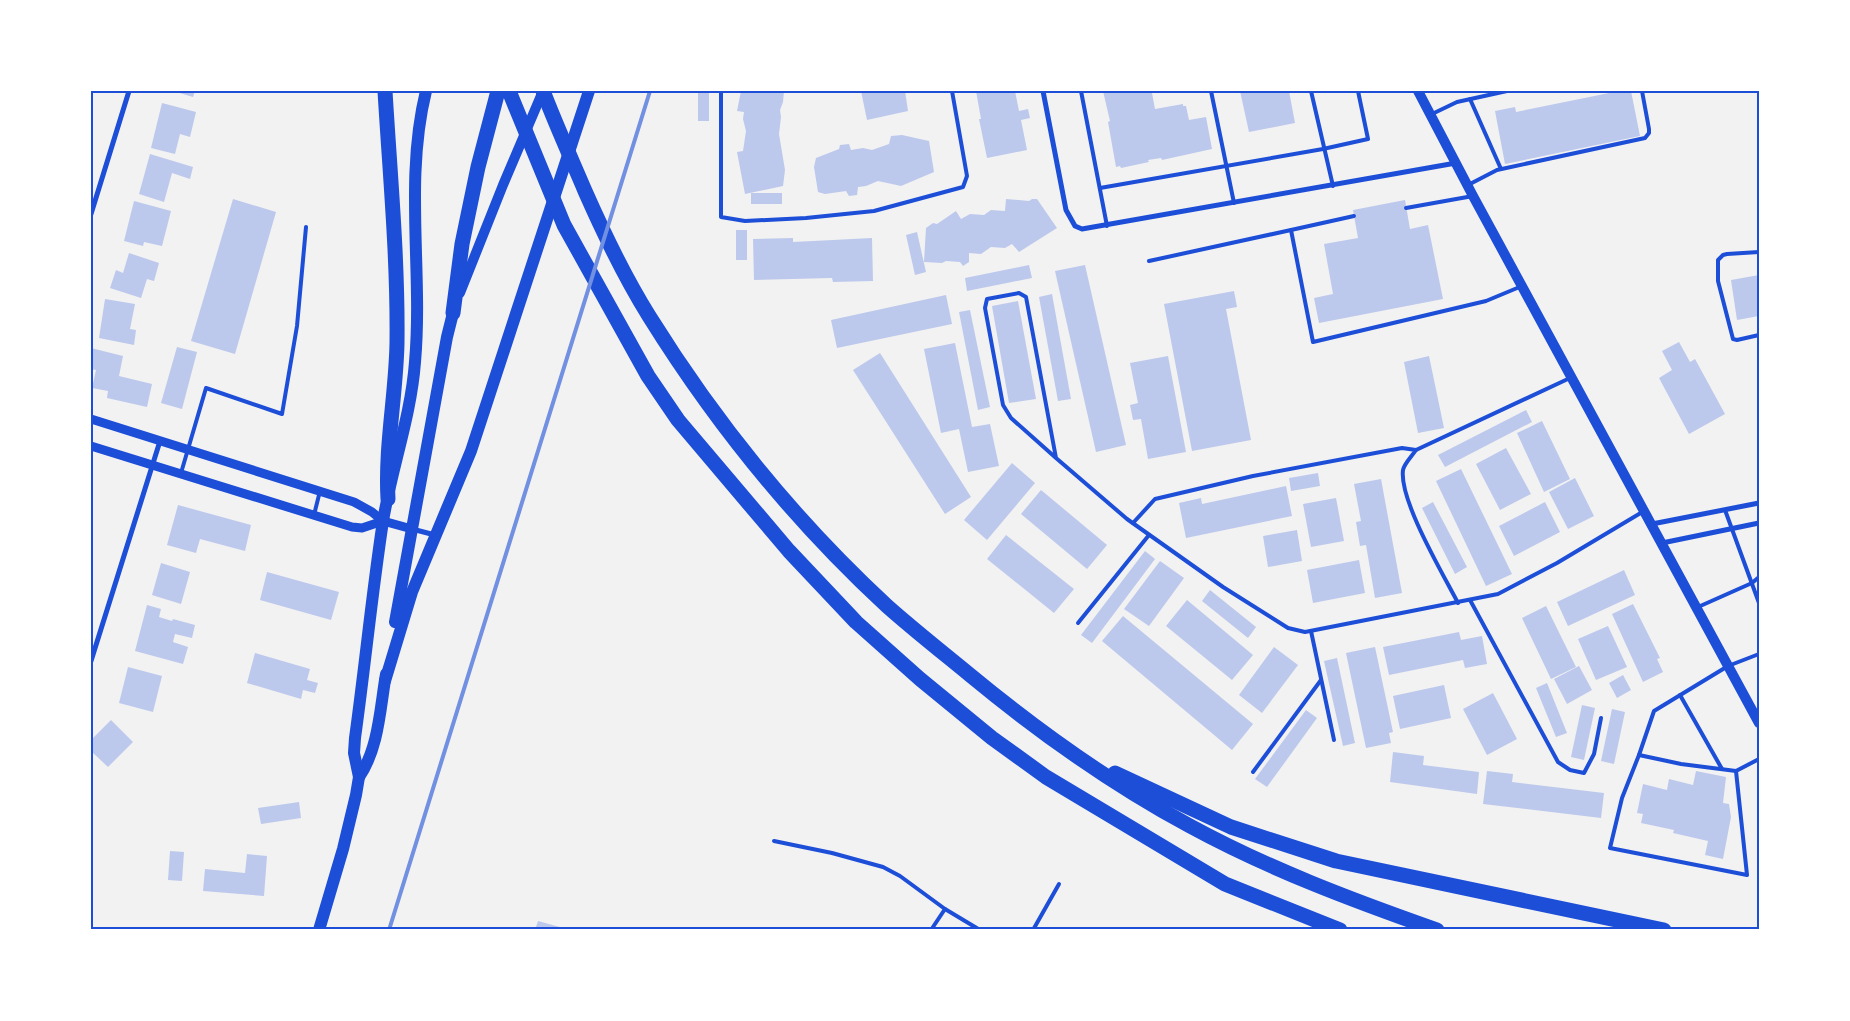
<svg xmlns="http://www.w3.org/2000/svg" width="1850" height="1021" viewBox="0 0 1850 1021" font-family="Arial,sans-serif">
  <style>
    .building { fill: #bdc9ec }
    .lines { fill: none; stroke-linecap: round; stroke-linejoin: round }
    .service { stroke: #1d4ed8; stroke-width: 4 }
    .minor { stroke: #1d4ed8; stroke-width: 5 }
    .tertiary { stroke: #1d4ed8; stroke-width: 9 }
    .secondary { stroke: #1d4ed8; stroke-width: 10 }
    .primary { stroke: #1d4ed8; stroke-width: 12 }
    .motorway { stroke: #1d4ed8; stroke-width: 15 }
    .rail { stroke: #7290e2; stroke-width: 4 }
    .neatline { fill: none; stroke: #1d4ed8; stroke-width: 2 }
  </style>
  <rect width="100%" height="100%" fill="#f2f2f2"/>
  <g class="building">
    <polygon points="173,91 195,91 193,97"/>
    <rect x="698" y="91" width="11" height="30"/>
    <polygon points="741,91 784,91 783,102 780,110 781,117 779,134 785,170 783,186 745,194 737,152 743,151 746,131 743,119 744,112 737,111"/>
    <polygon points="861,91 905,91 908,111 867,120"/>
    <polygon points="976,91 1015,91 1019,111 1028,109 1030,118 1021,120 1027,150 987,158 979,119 981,119"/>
    <polygon points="1103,91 1154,91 1152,93 1155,109 1183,104 1183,106 1186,106 1189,120 1206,117 1212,149 1162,160 1161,158 1148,160 1149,162 1121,168 1120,166 1116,167 1108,122 1110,121"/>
    <polygon points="1240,91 1289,91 1295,123 1249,132"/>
    <polygon points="1619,91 1631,91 1640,136 1505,164 1495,111 1515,107 1516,112"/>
    <polygon points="162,103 196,112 190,137 180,134 175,154 151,148"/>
    <polygon points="902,135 929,141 934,172 901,186 878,181 866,186 858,187 857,195 849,196 846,191 825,194 818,192 814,167 816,158 839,149 840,145 849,144 851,150 863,148 872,150 889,144 891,136"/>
    <polygon points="150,154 193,167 190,179 172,173 164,202 139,194"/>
    <rect x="751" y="193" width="31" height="11"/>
    <polygon points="233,199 276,212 235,354 191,341"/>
    <polygon points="1006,199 1029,201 1032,199 1037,199 1057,228 1019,252 1012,244 1005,248 991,247 981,254 969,253 969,262 963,266 960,262 946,261 942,263 924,262 926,228 933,223 937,224 956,211 961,219 970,214 984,215 991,210 1005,211"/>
    <polygon points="1405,200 1410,229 1428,225 1443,299 1319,323 1314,298 1333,294 1324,244 1358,238 1353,210"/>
    <polygon points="134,201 171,211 162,246 144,242 143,246 124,241"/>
    <rect x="736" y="230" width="11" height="30"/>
    <polygon points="917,232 926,272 915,275 906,235"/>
    <polygon points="793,238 793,242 872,238 873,281 833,282 832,278 754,280 753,239"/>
    <polygon points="129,253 159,263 154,281 147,279 141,298 110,288 116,270 123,273"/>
    <polygon points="1029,265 1032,278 967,291 965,278"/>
    <polygon points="1085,265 1126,445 1096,452 1055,271"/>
    <polygon points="1759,275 1759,316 1737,320 1731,280"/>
    <polygon points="1234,291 1237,307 1226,309 1251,440 1192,451 1164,304"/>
    <polygon points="1052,294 1071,399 1058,401 1039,297"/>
    <polygon points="946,295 952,324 837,348 831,320"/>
    <polygon points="105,299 135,304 130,329 136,330 134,345 99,338"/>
    <polygon points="1018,301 1036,399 1009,403 992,306"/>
    <polygon points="970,310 990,407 978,410 959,312"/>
    <polygon points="1679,342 1690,362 1695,359 1725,414 1689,434 1659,378 1672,370 1662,351"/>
    <polygon points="955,343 972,427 990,424 999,466 968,472 959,429 941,433 924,349"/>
    <polygon points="177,347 197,352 182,409 161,403"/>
    <polygon points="91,348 123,356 119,376 152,384 147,407 107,398 108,391 92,388 96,370 91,369"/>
    <polygon points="880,353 971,497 945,514 853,370"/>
    <polygon points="1168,356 1186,452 1148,459 1141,419 1133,420 1130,405 1138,403 1130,363"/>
    <polygon points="1429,356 1444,428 1418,433 1404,362"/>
    <polygon points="1526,410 1532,422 1445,467 1438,455"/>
    <polygon points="1542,421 1570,479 1544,492 1517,433"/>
    <polygon points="1506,448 1531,494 1500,510 1476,464"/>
    <polygon points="1012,463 1035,483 987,540 964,520"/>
    <polygon points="1461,469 1512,574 1486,586 1436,481"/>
    <polygon points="1318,473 1320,486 1291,491 1289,478"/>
    <polygon points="1575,478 1594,516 1568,529 1549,492"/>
    <polygon points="1381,479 1402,593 1375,598 1366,545 1360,546 1356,522 1361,521 1354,484"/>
    <polygon points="1286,486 1292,516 1186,538 1179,503 1201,498 1202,504"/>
    <polygon points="1041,490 1107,545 1087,569 1021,514"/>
    <polygon points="1336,498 1344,541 1311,547 1303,504"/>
    <polygon points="1433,502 1467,567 1455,574 1422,508"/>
    <polygon points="1545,502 1560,532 1514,556 1499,526"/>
    <polygon points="178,505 251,525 245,551 200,539 196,553 167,545"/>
    <polygon points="1297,530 1302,561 1268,567 1263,536"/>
    <polygon points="1006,535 1074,589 1054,613 987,559"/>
    <polygon points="1145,551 1155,559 1092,643 1081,635"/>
    <polygon points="1359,560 1365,593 1313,603 1307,570"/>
    <polygon points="1160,561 1184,578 1149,626 1124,609"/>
    <polygon points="161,563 190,572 181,604 152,595"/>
    <polygon points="1624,570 1635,595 1568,626 1557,602"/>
    <polygon points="267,572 339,592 331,620 260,600"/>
    <polygon points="1210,590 1256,627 1248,638 1202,601"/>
    <polygon points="1187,600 1253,655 1232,680 1166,626"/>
    <polygon points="1633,604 1660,658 1657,659 1663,672 1643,682 1612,614"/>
    <polygon points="147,605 161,609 159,617 172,621 173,619 195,625 192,638 175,634 173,642 188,647 183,664 135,651"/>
    <polygon points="1546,606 1576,667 1551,679 1522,618"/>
    <polygon points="1123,616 1253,724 1232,750 1102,641"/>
    <polygon points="1608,626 1627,667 1596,680 1578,639"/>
    <polygon points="1459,632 1461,640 1482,636 1487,664 1465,668 1463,660 1389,675 1383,647"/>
    <polygon points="1274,647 1298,665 1262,713 1239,695"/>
    <polygon points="1375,647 1393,732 1389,733 1391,743 1366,748 1346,653"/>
    <polygon points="255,653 310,669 307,680 318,683 315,693 303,690 301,699 247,683"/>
    <polygon points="1337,658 1355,743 1343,746 1324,661"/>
    <polygon points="1579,666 1592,690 1567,704 1554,679"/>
    <polygon points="128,667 162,676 153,712 119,703"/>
    <polygon points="1623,675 1631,690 1617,698 1609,683"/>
    <polygon points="1547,683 1567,733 1556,737 1536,688"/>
    <polygon points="1444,685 1451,718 1400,729 1393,696"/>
    <polygon points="1493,693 1517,739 1487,755 1463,709"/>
    <polygon points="1582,705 1595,708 1584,760 1571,757"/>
    <polygon points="1612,709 1625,712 1614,764 1601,761"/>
    <polygon points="1306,710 1317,718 1267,787 1255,779"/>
    <polygon points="111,720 133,742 108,767 91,751 91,740"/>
    <polygon points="1393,752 1424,756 1423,765 1479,772 1477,794 1390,782"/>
    <polygon points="1487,771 1513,774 1512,782 1604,793 1601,818 1483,804"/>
    <polygon points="1696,771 1726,777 1723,803 1729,804 1731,817 1723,859 1705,855 1708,841 1673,833 1674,830 1641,823 1643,814 1637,813 1643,784 1667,790 1669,779 1693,785"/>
    <polygon points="299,802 301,818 261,824 258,808"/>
    <polygon points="170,851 184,852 182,881 168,880"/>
    <polygon points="247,854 267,856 264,896 203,891 205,869 245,873"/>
    <polygon points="538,921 567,929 567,930 535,930"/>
  </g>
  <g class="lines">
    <g class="service">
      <polyline points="721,91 721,217 745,221 806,218 874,211 963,187 967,176 952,91"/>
      <polyline points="1081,91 1107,226"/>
      <polyline points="1211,91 1234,203"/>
      <polyline points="1311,91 1333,186"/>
      <polyline points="1470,99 1501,169"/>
      <polyline points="1432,114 1457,102 1507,91"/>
      <polyline points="1468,185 1497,170 1645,138 1649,133 1649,129 1642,91"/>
      <polyline points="1100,188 1323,149 1368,139 1358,91"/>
      <polyline points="1406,208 1473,196"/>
      <polyline points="1291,230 1354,216"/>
      <polyline points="1759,252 1727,254 1723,255 1718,260 1718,281 1733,339 1737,340 1759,335"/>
      <polyline points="1149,261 1291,230 1313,342 1486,301 1522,286"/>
      <polyline points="1416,450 1570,378"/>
      <polyline points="1056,458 1011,418 1003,405 985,308 987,299 1019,293 1026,297 1056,458 1127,519 1223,587 1288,628 1305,632 1498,594 1557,563 1644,511"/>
      <polyline points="181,473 206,388 282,414 297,326 306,227"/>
      <polyline points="1725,510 1759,603"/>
      <polyline points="314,515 320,491"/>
      <path d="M1133,523L1155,499L1253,476L1402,448L1416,450C1412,456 1404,464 1403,470C1399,500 1443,574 1458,603"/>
      <polyline points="1470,600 1558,762 1570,770 1584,773 1594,754 1601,718"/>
      <polyline points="1698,607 1752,583 1759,577"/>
      <polyline points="1078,623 1149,535"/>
      <polyline points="1311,631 1334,740"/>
      <polyline points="1759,654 1728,666 1654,711 1639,755 1681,764 1736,771 1759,759"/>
      <polyline points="1680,695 1722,769"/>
      <polyline points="1639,755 1622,798 1610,848 1747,875 1736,771"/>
      <polyline points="1253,772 1321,680"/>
      <polyline points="774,841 832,853 883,867 900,876 945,909 931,930"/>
      <polyline points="945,909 980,930"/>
      <polyline points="1033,930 1059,884"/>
    </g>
    <g class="minor">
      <polyline points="1043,91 1066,210 1075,226 1082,229 1456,163"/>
      <polyline points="91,214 129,91"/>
      <polyline points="1652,524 1759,503"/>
      <polyline points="412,529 435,535"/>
      <polyline points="1662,543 1759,523"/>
      <polyline points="91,661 160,441"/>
    </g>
    <g class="tertiary">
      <polyline points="91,419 354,502 372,512 383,521 412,529"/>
      <polyline points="91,446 352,527 362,528 383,521"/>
    </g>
    <g class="secondary">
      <polyline points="1418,91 1473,196 1759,723"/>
      <polyline points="460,293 503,185 543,91"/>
    </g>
    <g class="primary">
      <polyline points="395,622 447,337 453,313"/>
      <polyline points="385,681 412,592 471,451 589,91"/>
      <path d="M359,777C379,748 380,708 386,674"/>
      <path d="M319,930L343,849L356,795L359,777L354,753L355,738C365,666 372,593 383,521C392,467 411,416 415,362C423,272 404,180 426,91"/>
    </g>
    <g class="motorway">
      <path d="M385,91C390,175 398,259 397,343C396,395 385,447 388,499"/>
      <polyline points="509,91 564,225 648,376 678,420 789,551 856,622 920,679 992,738 1046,777 1225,884 1340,930"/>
      <path d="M543,91C556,125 571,158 585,191C604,234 624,276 649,316C715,422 795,521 887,606C914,630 942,652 970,675C1039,732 1112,784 1190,826C1269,869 1352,900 1437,930"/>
      <polyline points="453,313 462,244 478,167 498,91"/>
      <polyline points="1115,773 1231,827 1336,861 1664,930"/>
    </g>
    <polyline class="rail" points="389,930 650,91"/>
  </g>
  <rect width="1850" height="1021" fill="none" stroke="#ffffff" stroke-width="185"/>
  <rect x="92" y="92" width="1666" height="836" class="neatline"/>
</svg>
